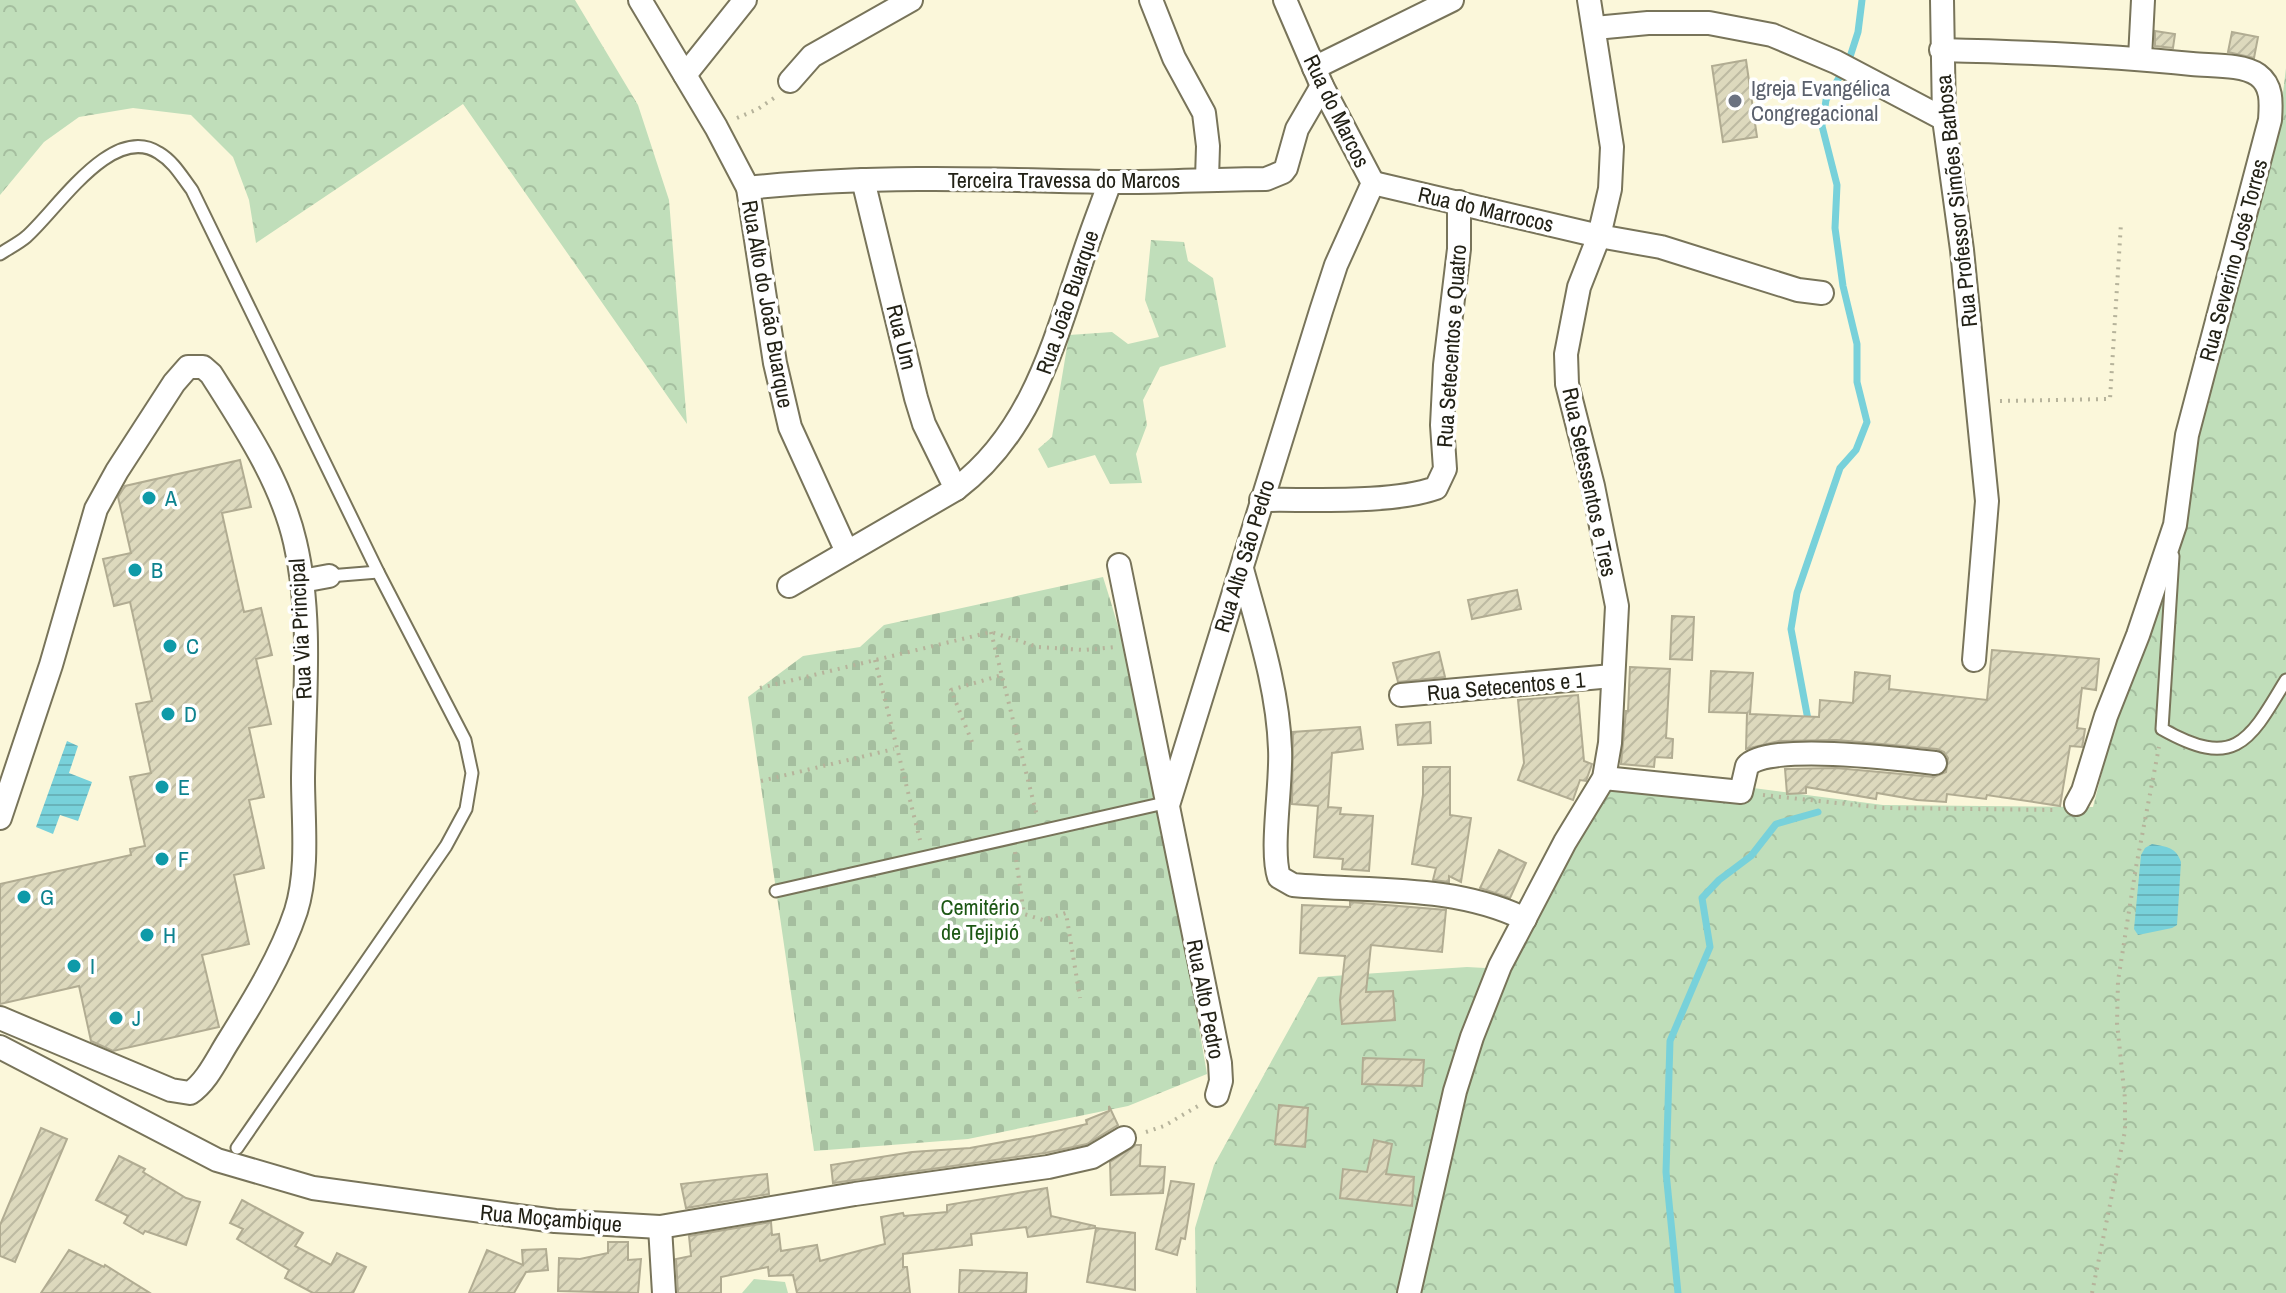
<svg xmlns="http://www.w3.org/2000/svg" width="2286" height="1293" viewBox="0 0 2286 1293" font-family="'Archivo Narrow',sans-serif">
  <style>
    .grass { fill: #c0deba }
    .forest { fill: url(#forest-crowns) }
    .cemetery { fill: url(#cemetery-stones) }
    .water { fill: url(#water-rules) }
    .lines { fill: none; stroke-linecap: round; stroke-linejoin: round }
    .stream { stroke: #78d1da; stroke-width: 7 }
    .building { fill: url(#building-hatch); stroke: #b1ac92; stroke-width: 2 }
    .service-casing { stroke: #78745a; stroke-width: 15 }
    .minor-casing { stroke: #78745a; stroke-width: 26 }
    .path { stroke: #b6b39b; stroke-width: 4; stroke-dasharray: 2 6; stroke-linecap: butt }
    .service { stroke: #fff; stroke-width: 11 }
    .minor { stroke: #fff; stroke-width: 22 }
    .worship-dot { fill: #6b7280; stroke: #fff; stroke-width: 3 }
    .culture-dot { fill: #0f9aa8; stroke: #fff; stroke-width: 3 }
    .labels { text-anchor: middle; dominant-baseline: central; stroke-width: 7; stroke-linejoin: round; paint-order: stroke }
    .worship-label { font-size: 22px; fill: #5b616d; stroke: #fff; text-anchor: start }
    .street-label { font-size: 22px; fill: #222116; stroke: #fff }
    .culture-label { font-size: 22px; fill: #0d838f; stroke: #fff; text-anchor: start }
    .park-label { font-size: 22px; fill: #1d5814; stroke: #fff }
  </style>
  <defs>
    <pattern id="forest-crowns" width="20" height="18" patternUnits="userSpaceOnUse" patternTransform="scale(2)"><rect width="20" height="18" fill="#c0deba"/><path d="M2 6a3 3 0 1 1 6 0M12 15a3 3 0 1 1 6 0" fill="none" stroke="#a5be9f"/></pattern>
    <pattern id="cemetery-stones" width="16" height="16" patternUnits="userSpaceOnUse" patternTransform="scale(2)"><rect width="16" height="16" fill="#c0deba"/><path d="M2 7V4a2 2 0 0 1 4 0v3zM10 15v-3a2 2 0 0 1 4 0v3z" fill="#a5be9f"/></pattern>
    <pattern id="water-rules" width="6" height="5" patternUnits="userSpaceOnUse" patternTransform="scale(2)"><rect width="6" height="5" fill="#78d1da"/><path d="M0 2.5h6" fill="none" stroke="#68b3ba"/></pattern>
    <pattern id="building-hatch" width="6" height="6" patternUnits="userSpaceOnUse" patternTransform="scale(2)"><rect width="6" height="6" fill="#ddd9bd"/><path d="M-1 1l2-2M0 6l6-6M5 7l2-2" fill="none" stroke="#bdbaa2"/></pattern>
  </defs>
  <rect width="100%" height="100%" fill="#fbf7da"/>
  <polygon class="grass" points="754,1279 785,1282 788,1293 742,1293"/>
  <g class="forest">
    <polygon points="0,0 575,0 638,105 669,200 687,424 463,104 256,243 249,200 233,157 191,115 133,108 79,117 44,142 0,195"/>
    <polygon points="2286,68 2286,1293 1196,1293 1195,1228 1214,1165 1318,977 1467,967 1503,969 1615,770 1883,805 2093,807 2156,564 2282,101"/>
    <polygon points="1151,240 1184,242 1188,261 1213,278 1226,347 1160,367 1143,400 1147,425 1136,454 1142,483 1110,484 1095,455 1048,468 1038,449 1052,437 1069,335 1112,332 1128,344 1159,337 1145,300"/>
  </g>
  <path class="cemetery" d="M1103,577C1155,738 1178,907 1207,1074L1128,1106L968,1139L814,1151L748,697L803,656L860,647L884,625Z"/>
  <g class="water">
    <polygon points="67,741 78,746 69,773 92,782 78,821 60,815 53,834 36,827"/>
    <path d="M2152,844C2167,847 2176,847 2181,862L2177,925L2172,928L2138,935L2134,929L2141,855L2145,848Z"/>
  </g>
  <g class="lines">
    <g class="stream">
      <polyline points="1849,60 1858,32 1862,0"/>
      <polyline points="1812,741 1791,629 1797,593 1840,468 1856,450 1867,422 1857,382 1857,344 1843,286 1835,228 1837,185 1822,126 1826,100 1840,76"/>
      <polyline points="1678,1293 1666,1172 1670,1041 1710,947 1702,898 1719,880 1751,856 1776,824 1818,812"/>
    </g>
  </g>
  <g class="building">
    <polygon points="2155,31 2175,34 2173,48 2155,46"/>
    <polygon points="2232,32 2258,37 2254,58 2228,52"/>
    <polygon points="1746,60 1757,137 1723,142 1712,66"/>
    <polygon points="240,460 251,507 222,513 244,612 261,608 272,655 256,659 271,724 249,728 264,797 249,800 264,868 234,875 249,944 202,955 219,1027 113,1051 91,1041 79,986 0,1004 0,884 131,855 130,849 145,846 130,777 151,773 136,704 152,701 130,602 114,606 103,559 131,553 118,497 125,486"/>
    <polygon points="1517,590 1521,609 1472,619 1468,600"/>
    <polygon points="1672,616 1694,617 1692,660 1670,659"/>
    <polygon points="1992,650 2099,659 2096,690 2082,688 2077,728 2085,729 2083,742 2082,747 2070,746 2060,806 1987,795 1986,799 1947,794 1946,802 1917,800 1877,793 1876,799 1806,787 1806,793 1787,794 1785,769 1836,768 1934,777 1946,772 1948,758 1944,752 1937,749 1837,740 1779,741 1746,749 1747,713 1709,712 1711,671 1753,673 1750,714 1819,717 1820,700 1853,703 1855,672 1890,676 1889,689 1987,700"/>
    <polygon points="1439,652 1445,677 1398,682 1393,663"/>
    <polygon points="1630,667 1670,669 1666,738 1673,739 1672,758 1655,757 1654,767 1621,764 1626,711 1628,711"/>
    <polygon points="1578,695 1584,761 1592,764 1586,781 1580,780 1573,800 1518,780 1524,763 1518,700"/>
    <polygon points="1430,722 1431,743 1398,745 1396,725"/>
    <polygon points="1360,727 1363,749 1332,753 1328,807 1341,808 1340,814 1373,816 1369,871 1342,869 1343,859 1314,857 1318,806 1292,804 1293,732"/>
    <polygon points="1423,767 1450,767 1450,815 1471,818 1461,882 1449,876 1449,882 1433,880 1436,868 1412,864 1423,795"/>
    <polygon points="1499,850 1526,863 1510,898 1480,888"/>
    <polygon points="1350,902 1446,910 1442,952 1371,945 1366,992 1393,991 1395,1020 1342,1024 1340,1000 1345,956 1300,953 1302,905 1350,907"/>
    <polygon points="1363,1058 1424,1060 1422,1086 1362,1084"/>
    <polygon points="1279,1105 1308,1108 1305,1147 1275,1144"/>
    <polygon points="1109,1106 1118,1125 1087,1144 1045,1153 833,1183 831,1165 912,1152 970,1148 1035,1136 1087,1124 1086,1120 1109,1111"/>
    <polygon points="41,1128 67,1139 15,1262 0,1256 0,1225"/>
    <polygon points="1374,1140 1392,1144 1386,1174 1414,1177 1412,1206 1340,1198 1343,1169 1367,1172"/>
    <polygon points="1136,1145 1141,1145 1140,1166 1165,1167 1163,1193 1111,1195 1110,1162"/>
    <polygon points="119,1156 145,1169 143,1172 186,1198 200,1202 186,1245 145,1231 143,1234 124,1223 128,1216 96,1200"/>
    <polygon points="767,1174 769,1194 686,1208 681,1184"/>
    <polygon points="1171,1181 1194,1184 1185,1239 1181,1238 1177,1255 1156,1249"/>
    <polygon points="1047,1188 1051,1216 1095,1226 1095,1228 1028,1237 1026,1227 971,1234 972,1245 903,1254 903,1267 907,1267 910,1293 797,1293 793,1275 769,1276 768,1267 721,1277 721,1293 678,1293 676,1259 691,1256 689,1236 771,1222 772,1235 779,1234 781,1251 817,1245 820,1261 885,1244 881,1217 903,1213 904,1216 947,1212 947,1205"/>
    <polygon points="242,1200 303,1233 295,1246 331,1265 337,1253 366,1267 353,1293 313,1293 285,1278 289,1270 237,1239 243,1229 230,1223"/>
    <polygon points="1096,1228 1135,1233 1135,1290 1087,1282"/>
    <polygon points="608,1242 628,1242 628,1260 641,1259 638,1293 558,1291 559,1258 580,1259 608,1253"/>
    <polygon points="546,1249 548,1270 526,1272 514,1293 469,1293 487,1250 523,1265 522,1250"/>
    <polygon points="69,1250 104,1267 105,1265 150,1293 41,1293"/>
    <polygon points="960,1270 1027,1273 1026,1293 959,1293"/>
  </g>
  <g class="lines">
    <g class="service-casing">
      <g id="service">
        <path d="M0,254C9,248 19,243 26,237C57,210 112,122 159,153C174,162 182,177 192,190L378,572L465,740L472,773L466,809L446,846L237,1148"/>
        <path d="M2173,556L2162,729C2235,770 2249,742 2286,680"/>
        <polyline points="329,576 378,572"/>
        <polyline points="776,891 1169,802"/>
      </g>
    </g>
    <g class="minor-casing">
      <g id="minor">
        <polyline points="640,0 716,127 748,188 775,363 790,427 847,552"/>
        <polyline points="1151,0 1174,58 1204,113 1208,146 1207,179"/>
        <polyline points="1942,0 1944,119 1962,250 1987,501 1974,660"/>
        <polyline points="1595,28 1648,23 1709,23 1772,35 1836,62 1944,119"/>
        <path d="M1941,50C2025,52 2108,55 2192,64C2211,66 2242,64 2258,75C2273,86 2271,104 2270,120L2187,435L2175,525L2138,635L2106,716L2083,791L2076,804"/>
        <polyline points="2140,58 2143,0"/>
        <polyline points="1314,68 1452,0"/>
        <polyline points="685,75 745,0"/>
        <polyline points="790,81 812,56 911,0"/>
        <polyline points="863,180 916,398 924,424 956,489"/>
        <polyline points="1373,183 1599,236 1661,247 1798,290 1822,293"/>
        <path d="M748,188C867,175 988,179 1108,182C1160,183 1213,179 1266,179L1283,172L1286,168L1297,129L1322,86"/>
        <path d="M1261,500C1310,499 1391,504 1436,488L1445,469L1442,425L1445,365L1459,249V202"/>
        <polyline points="1119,565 1220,1063 1221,1081 1217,1095"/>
        <path d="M1242,569C1258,628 1278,688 1280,749C1282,783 1270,849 1279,877L1293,885C1371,892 1453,884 1525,919"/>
        <polyline points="302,581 329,576"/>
        <path d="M789,586L956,489C1032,432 1054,342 1083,257C1091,232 1101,207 1110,182"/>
        <polyline points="1401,695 1612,676"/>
        <path d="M1604,778L1741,792L1747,766C1767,742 1902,759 1935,763"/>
        <polyline points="1169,802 1321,311 1336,265 1373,183 1322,86 1285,0"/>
        <path d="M0,818L51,665L96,509L117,471L174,383L188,367H203L211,374C244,426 281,481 295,542C313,618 304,700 303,778C303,821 309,869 296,911C281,956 254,1000 229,1040C218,1057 207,1082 190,1093L171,1090L0,1018"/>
        <polyline points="0,1047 217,1160 313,1188 555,1221 660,1227 855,1194 1048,1167 1092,1157 1124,1138"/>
        <polyline points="660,1227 664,1293"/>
        <polyline points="1409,1293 1455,1091 1472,1037 1500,966 1565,842 1604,778 1610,743 1617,606 1593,486 1567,384 1566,354 1579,287 1599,236 1610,189 1612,147 1589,0"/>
      </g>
    </g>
    <g class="path">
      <polyline points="737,118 758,109 774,98"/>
      <polyline points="2000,401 2110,399 2121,223"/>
      <polyline points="991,632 1037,816"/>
      <polyline points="875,660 920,840"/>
      <polyline points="760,688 991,632 1038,647 1084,650 1115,647"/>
      <polyline points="972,742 951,690 1002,675"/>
      <polyline points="761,781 894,749"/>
      <polyline points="1763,795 1884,808 2054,810"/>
      <polyline points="1015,852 1024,914 1043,920 1066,913 1080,998"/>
      <polyline points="1146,1132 1164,1126 1198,1106"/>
      <polyline points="2092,1293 2125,1131 2125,1099 2117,1023 2118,981 2136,867 2159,747"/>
    </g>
    <use href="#service" class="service"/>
    <use href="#minor" class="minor"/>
  </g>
  <circle class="worship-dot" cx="1735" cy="101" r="8"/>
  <g class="culture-dot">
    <circle cx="149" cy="498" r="8"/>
    <circle cx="135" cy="570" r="8"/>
    <circle cx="170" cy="646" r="8"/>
    <circle cx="168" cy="714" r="8"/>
    <circle cx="162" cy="787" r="8"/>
    <circle cx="162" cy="859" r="8"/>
    <circle cx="24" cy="897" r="8"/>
    <circle cx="147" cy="935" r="8"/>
    <circle cx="74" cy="966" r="8"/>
    <circle cx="116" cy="1018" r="8"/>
  </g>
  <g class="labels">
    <g class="worship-label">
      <text x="1751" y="88">Igreja Evangélica<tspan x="1751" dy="25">Congregacional</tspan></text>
    </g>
    <g class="street-label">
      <text transform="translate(1337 111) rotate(64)">Rua do Marcos</text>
      <text x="1064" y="180">Terceira Travessa do Marcos</text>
      <text transform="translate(1956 201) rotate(-96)">Rua Professor Simões Barbosa</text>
      <text transform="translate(1486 209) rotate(13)">Rua do Marrocos</text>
      <text transform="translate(2233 260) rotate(-75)">Rua Severino José Torres</text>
      <text transform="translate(1067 302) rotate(-71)">Rua João Buarque</text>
      <text transform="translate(768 304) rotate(80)">Rua Alto do João Buarque</text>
      <text transform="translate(902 337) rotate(76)">Rua Um</text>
      <text transform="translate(1451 346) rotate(-86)">Rua Setecentos e Quatro</text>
      <text transform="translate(1590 482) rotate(78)">Rua Setessentos e Tres</text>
      <text transform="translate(1244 556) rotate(-73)">Rua Alto São Pedro</text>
      <text transform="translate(300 629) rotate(-93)">Rua Via Principal</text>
      <text transform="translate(1506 686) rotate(-5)">Rua Setecentos e 1</text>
      <text transform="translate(1206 999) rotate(79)">Rua Alto Pedro</text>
      <text transform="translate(551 1218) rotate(5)">Rua Moçambique</text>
    </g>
    <g class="culture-label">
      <text x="165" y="498">A</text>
      <text x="151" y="570">B</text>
      <text x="186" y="646">C</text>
      <text x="184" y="714">D</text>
      <text x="178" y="787">E</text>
      <text x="178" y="859">F</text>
      <text x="40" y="897">G</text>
      <text x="163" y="935">H</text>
      <text x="90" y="966">I</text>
      <text x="132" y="1018">J</text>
    </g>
    <g class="park-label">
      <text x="980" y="907">Cemitério<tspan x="980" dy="25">de Tejipió</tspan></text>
    </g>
  </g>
</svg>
